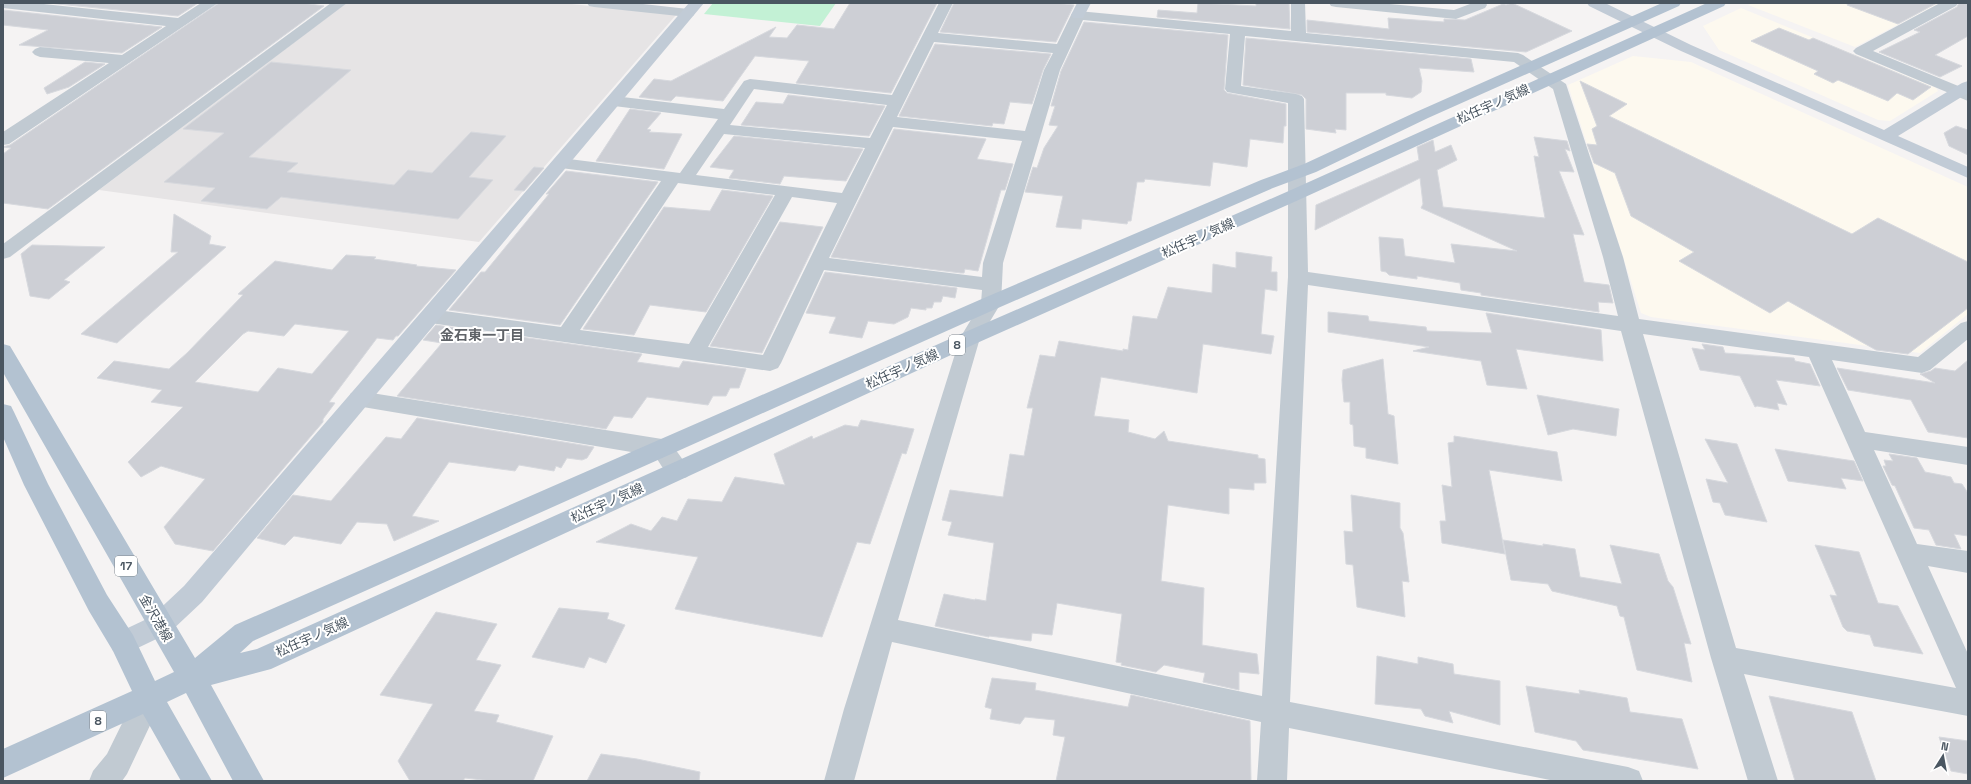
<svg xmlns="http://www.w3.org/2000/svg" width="1971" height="784" viewBox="0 0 1971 784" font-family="'Space Grotesk','Noto Sans JP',sans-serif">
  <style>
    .commercial { fill: #fdf9ef }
    .education { fill: #e6e4e5 }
    .green { fill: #c3f1d5 }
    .building { fill: #cdcfd5; stroke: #d7d9de; fill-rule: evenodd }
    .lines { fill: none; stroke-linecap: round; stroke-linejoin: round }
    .street { fill: #c1cad2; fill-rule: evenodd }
    .secondary { fill: #c1cbd6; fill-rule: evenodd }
    .primary { fill: #b3c2d1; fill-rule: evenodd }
    .labels { text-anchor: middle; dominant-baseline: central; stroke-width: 4; stroke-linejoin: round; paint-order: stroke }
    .shield { fill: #fff; stroke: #808990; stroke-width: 1 }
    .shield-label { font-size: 12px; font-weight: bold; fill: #4a5661 }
    .street-label { font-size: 13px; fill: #4a5661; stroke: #fff }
    .neighbourhood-label { font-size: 14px; font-weight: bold; fill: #5f6368; stroke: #fff }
  </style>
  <rect width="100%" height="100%" fill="#f5f3f3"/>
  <g class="commercial">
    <polygon points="1753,3 1939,3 1855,47 1748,5"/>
    <polygon points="1741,8 1936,88 1938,91 1890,121 1878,120 1719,50 1703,26"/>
    <polygon points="1633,56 1691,62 1968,187 1968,314 1920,353 1651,317 1641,313 1568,85"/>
  </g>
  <polygon class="education" points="346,3 562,3 676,15 479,242 99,190"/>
  <polygon class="green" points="713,3 836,3 820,26 704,14"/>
  <g class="building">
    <polygon points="48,3 198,3 178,16"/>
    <polygon points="219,3 303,3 324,6 48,209 3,203 3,154 11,148 3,147 10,145"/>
    <polygon points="850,3 937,3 891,93 796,83 809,61 755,56 723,101 676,96 671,101 639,97 654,79 671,81 776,27 769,37 787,38 797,25 834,29"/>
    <polygon points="954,3 1056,3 1074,5 1056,42 940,32"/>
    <polygon points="1198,3 1256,6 1256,3 1289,3 1290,29 1157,17 1158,10 1197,13"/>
    <polygon points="1512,3 1572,31 1526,52 1307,32 1307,20 1389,29 1388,18 1444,22 1444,19 1465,20 1503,4 1506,5"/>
    <polygon points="1848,3 1937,3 1898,24 1847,5"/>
    <polygon points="1959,3 1968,3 1968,36 1935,55 1962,66 1940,77 1879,52 1920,32 1914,30 1957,7"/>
    <polygon points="3,10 162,27 122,53 19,45 48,30 3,25"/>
    <polygon points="1084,22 1228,35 1224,90 1227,93 1286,104 1286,126 1284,126 1283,143 1250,139 1247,167 1213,162 1210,186 1145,179 1144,182 1137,182 1131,221 1128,221 1127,224 1082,219 1081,229 1056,227 1063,196 1025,192 1033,167 1037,168 1044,148 1058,126 1049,125 1055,106 1051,106 1061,71"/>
    <polygon points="1779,28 1809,40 1813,38 1931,87 1913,100 1897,93 1888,101 1838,80 1833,83 1814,74 1818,71 1751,41"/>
    <polygon points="1246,38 1471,59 1474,72 1419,68 1422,81 1421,92 1412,98 1386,95 1386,93 1346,93 1346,130 1335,129 1336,133 1306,129 1306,99 1302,95 1243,85"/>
    <polygon points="935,44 1051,54 1043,70 1032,104 1010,102 1004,124 993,123 992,126 899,116"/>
    <polygon points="85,62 105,64 69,87 47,94 44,88"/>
    <polygon points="271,62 351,70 249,157 298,163 287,172 394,185 408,170 432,173 471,132 506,136 469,177 493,180 458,219 281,197 267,209 201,201 215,188 164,182 224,133 183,129"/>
    <polygon points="1580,81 1627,104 1609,116 1852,234 1878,218 1968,262 1968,308 1908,354 1876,350 1788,301 1770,313 1679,261 1694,252 1631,216 1615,173 1594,163 1587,144 1597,145 1592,129 1597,126"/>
    <polygon points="788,95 885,106 869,136 741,125 756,102 783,104"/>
    <polygon points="630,109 661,113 647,129 651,130 649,132 682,134 664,169 596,161"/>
    <polygon points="1956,126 1968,130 1968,155 1949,146 1944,133"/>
    <polygon points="894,129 986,139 977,159 1013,164 1005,190 1001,190 978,271 965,269 964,273 961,273 831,257"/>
    <polygon points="734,136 863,149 846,181 784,176 780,184 729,178 734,170 710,167"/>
    <polygon points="1534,137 1567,141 1570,151 1565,149 1574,172 1559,171 1584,235 1573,234 1584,282 1609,285 1613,303 1598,302 1599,312 1481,295 1481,293 1461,290 1460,283 1417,276 1417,279 1389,275 1386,272 1381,271 1379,237 1403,239 1405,256 1455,263 1451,244 1517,251 1421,208 1423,204 1420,178 1315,230 1316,205 1419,160 1417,147 1433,140 1435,152 1451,145 1457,160 1437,170 1443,207 1545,218 1534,156 1539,157"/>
    <polygon points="534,167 544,168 524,191 514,190"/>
    <polygon points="566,171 658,182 560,325 449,310 481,272 485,272 540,205 549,194 546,194"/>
    <polygon points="722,190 773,196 706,312 650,305 634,335 583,329 664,207 710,211"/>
    <polygon points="174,214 211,236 209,244 226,247 117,343 81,334 178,252 171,252"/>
    <polygon points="780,222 823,227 762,353 710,346"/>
    <polygon points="32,245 105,247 64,280 70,282 49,299 30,296 21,254"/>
    <polygon points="1236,252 1272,257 1271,272 1277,272 1277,291 1265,289 1261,334 1274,336 1271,354 1203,344 1197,393 1101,377 1094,416 1129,420 1128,432 1155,439 1164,431 1168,441 1258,455 1258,458 1265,459 1266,483 1254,483 1254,490 1229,488 1229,514 1168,505 1161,581 1204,588 1202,645 1257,654 1259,674 1239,672 1239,690 1203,682 1205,673 1164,665 1156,672 1121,665 1122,663 1116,662 1122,614 1057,603 1052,635 1032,633 1031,641 989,636 989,637 935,626 944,594 975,600 975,599 986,601 994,543 948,535 952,522 942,520 950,490 1003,497 1010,454 1024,456 1033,408 1027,408 1040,355 1055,357 1059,341 1123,351 1123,349 1128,350 1133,316 1157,319 1168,287 1212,293 1213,264 1236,268"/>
    <path d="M346,255L376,257L374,259L417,265L416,266L456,270L398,336H396L393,340L377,338L329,402L335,403L323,419V422L213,551L175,544L164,527L205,479L161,466L141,477L128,462L183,407L151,402L162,390L97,378L114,361L169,369L187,353L243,295L238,294L275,261L332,270ZM295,324L349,331L312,374L278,368L258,392L195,382L243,334L248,331L284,336Z"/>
    <polygon points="825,272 957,288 955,298 943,296 941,302 934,302 932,308 926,308 926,310 911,308 908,317 894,324 868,321 862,338 829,333 836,317 806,313"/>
    <polygon points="1328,312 1368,316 1369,321 1426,327 1427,331 1492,333 1486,313 1601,330 1603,361 1516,349 1527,389 1487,385 1481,361 1413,351 1429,347 1328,332"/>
    <polygon points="436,325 642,354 637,362 679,368 683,361 746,369 739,388 730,388 726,396 713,396 708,405 647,397 632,418 614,416 606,429 397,396 442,343 423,340"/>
    <polygon points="1702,344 1723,347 1725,353 1794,358 1795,361 1810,364 1820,386 1776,380 1787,405 1777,403 1779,410 1757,406 1755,407 1740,376 1700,370 1692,348 1705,350"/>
    <polygon points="1383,359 1388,414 1394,416 1398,464 1366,458 1366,448 1354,446 1353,425 1350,424 1350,402 1344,402 1342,380 1343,370"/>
    <polygon points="1968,360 1968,438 1928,432 1911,400 1848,390 1837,368 1935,383 1920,374 1931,371 1935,368 1955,371"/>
    <polygon points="1537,395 1619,409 1616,436 1573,429 1548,435"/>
    <polygon points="417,418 594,447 587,458 582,460 567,458 561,468 556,466 554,471 519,465 515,471 449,462 412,516 439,521 394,541 387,524 357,522 341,544 294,536 285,545 257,538 293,495 331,501 386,437 401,439"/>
    <polygon points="861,420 914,429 906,454 902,453 870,544 857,542 822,637 675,609 698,557 596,542 631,524 651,531 662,517 677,521 688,499 722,502 735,477 785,485 774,454 812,436 813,439 845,425 858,427"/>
    <polygon points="1454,436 1557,452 1562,481 1489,470 1505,554 1442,543 1440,521 1446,521 1442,485 1452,487 1448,443 1454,442"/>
    <polygon points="1705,439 1737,444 1767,522 1725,515 1720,503 1713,502 1706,479 1728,483"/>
    <polygon points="1775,449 1854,461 1863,481 1841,478 1846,489 1788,481"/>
    <polygon points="1889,454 1917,458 1925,472 1951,477 1954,483 1962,484 1968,493 1968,536 1954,534 1961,549 1936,545 1929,530 1914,528 1895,486 1892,485 1883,466 1886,466 1884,460 1893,461"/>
    <polygon points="1351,495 1400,503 1400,528 1403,533 1409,582 1402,581 1405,617 1357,607 1353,565 1346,564 1344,531 1353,532"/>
    <polygon points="1503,540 1543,546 1543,544 1575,549 1580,577 1622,584 1610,545 1659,554 1668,581 1673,587 1691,644 1684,643 1692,682 1637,670 1624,617 1620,616 1617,606 1552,591 1548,584 1511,580"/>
    <polygon points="1815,545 1859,552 1878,603 1898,606 1923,654 1874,646 1870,635 1847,631 1843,627 1830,595 1837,596"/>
    <polygon points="559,608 609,613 607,619 625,625 606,663 589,657 584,668 532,657"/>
    <polygon points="436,612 497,624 476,660 501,665 474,711 499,715 496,722 553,736 533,781 491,781 465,778 463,781 410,781 398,761 433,704 380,695"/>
    <polygon points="1377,656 1418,664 1418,657 1453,664 1454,674 1500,681 1500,725 1449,711 1453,723 1425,716 1421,709 1375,704"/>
    <polygon points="992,678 1036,683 1035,690 1128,707 1131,695 1250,721 1251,781 1056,781 1065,737 1053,735 1055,720 1025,717 1020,724 990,719 992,709 985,707"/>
    <polygon points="1526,686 1580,694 1579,690 1627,698 1630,712 1682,719 1698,769 1583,750 1576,741 1535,732"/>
    <polygon points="1769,696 1852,712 1876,781 1795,781"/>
    <polygon points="1939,737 1968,741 1968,774 1951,771"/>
    <polygon points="601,754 637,759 700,772 699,781 587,781"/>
  </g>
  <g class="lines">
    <g class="street">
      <polygon points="3,3 34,3 178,18 201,3 218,3 9,144 3,145 3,132 109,63 40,57 35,55 32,52 35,49 40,47 122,55 166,26 3,8"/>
      <polygon points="331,3 347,3 10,257 3,259 3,244"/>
      <polygon points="587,3 634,3 688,9 693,10 695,13 693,16 688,17 594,7 589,6"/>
      <path d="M939,3H953L938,33L1057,44L1071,15L1073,12L1078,11L1291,31V3H1305L1306,33L1518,53L1523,55L1566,84L1623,257L1639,319L1918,357L1961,323L1968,321V339L1930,370L1922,373L1832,360L1865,432L1968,447V465L1874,450L1917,544L1968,551V573L1928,566L1968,654V716L1744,674L1778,781H1748L1711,658L1621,331L1308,285L1290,702L1628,767L1639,771L1643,781H1555L1289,728L1287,781H1257L1261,722L892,642L854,781H824L844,709L960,338L981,303L982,290L824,270L781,363L778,368L770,371L430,323L423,321L420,316L423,311L430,309L561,327L661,181L561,168L555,167L552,163L555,159L561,158L680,173L718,119L614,106L608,104L606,101L608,98L614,96L724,109L744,81L750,79L892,95ZM1083,20L1230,34L1225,89L1227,92L1288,103V277L1262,696L898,620L980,338L1001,303L1003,263L1060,70ZM1245,36L1514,62L1553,89L1603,257L1618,316L1308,272L1304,99L1302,96L1296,94L1241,86ZM934,42L1053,53L1044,70L1025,131L897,117ZM754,89L887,105L870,138L730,125ZM893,127L1022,141L983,263L982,277L829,258ZM724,134L865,148L842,193L696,175ZM678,183L775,195L689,344L580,330ZM792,197L837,203L763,355L708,347ZM1643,334L1809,357L1956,688L1736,648Z"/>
      <polygon points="1329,3 1379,3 1454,10 1470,4 1469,3 1486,3 1487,5 1485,8 1456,19 1336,7 1331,6"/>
      <polygon points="1940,3 1958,3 1956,6 1873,51 1968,90 1968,101 1856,54 1853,51 1856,48"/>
      <path d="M359,391L662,439L670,442L691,471L687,477C669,483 664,469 655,456L351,405L348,399L351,393Z"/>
      <polygon points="149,685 159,689 163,698 127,774 122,781 89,781 93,771 107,754 139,689"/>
    </g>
    <g class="secondary">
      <polygon points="689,3 704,3 202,602 169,633 123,655 113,651 110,643 113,635 151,617 184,586"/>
      <polygon points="1077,3 1091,3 1083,18 1073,18 1071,15"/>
      <polygon points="1587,3 1605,3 1691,45 1884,130 1962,83 1968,81 1968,93 1898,136 1968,167 1968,178 1681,51 1589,6"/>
    </g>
    <polygon class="primary" points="1662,3 1681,3 1679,6 1428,118 1316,172 1273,188 998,308 253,641 240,653 257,649 963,333 1291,190 1707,3 1726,3 1724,6 1303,198 977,343 271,669 211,685 264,781 233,781 186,693 167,702 212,781 181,781 143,714 3,778 3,749 132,691 113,651 89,611 24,485 3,437 3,404 11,406 14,412 48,484 107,595 133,635 155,681 174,672 5,376 3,372 3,344 10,346 195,658 235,625 984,298 1261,180 1304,164 1416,112"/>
  </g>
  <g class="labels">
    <g class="shield">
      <rect x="949" y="335" width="16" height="20" rx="3"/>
      <rect x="115" y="556" width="22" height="20" rx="3"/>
      <rect x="90" y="711" width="16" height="20" rx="3"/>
    </g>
    <g class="shield-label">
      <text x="957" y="345">8</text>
      <text x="126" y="566">17</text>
      <text x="98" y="721">8</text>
    </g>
    <g class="street-label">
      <text transform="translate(1493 104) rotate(-24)">松任宇ノ気線</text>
      <text transform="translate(1198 238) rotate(-24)">松任宇ノ気線</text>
      <text transform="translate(902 369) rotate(-24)">松任宇ノ気線</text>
      <text transform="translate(607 503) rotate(-24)">松任宇ノ気線</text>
      <text transform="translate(156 618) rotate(60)">金沢港線</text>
      <text transform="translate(312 637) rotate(-24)">松任宇ノ気線</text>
    </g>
    <g class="neighbourhood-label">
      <text x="482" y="335">金石東一丁目</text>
    </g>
  </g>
  <rect width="1971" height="784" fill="none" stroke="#4a5661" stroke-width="8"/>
  <g transform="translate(1943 756) rotate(11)" stroke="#ffffff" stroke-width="3" paint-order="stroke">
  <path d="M0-3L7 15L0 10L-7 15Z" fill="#4a5661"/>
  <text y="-6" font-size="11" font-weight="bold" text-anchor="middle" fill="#4a5661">N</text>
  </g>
</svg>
